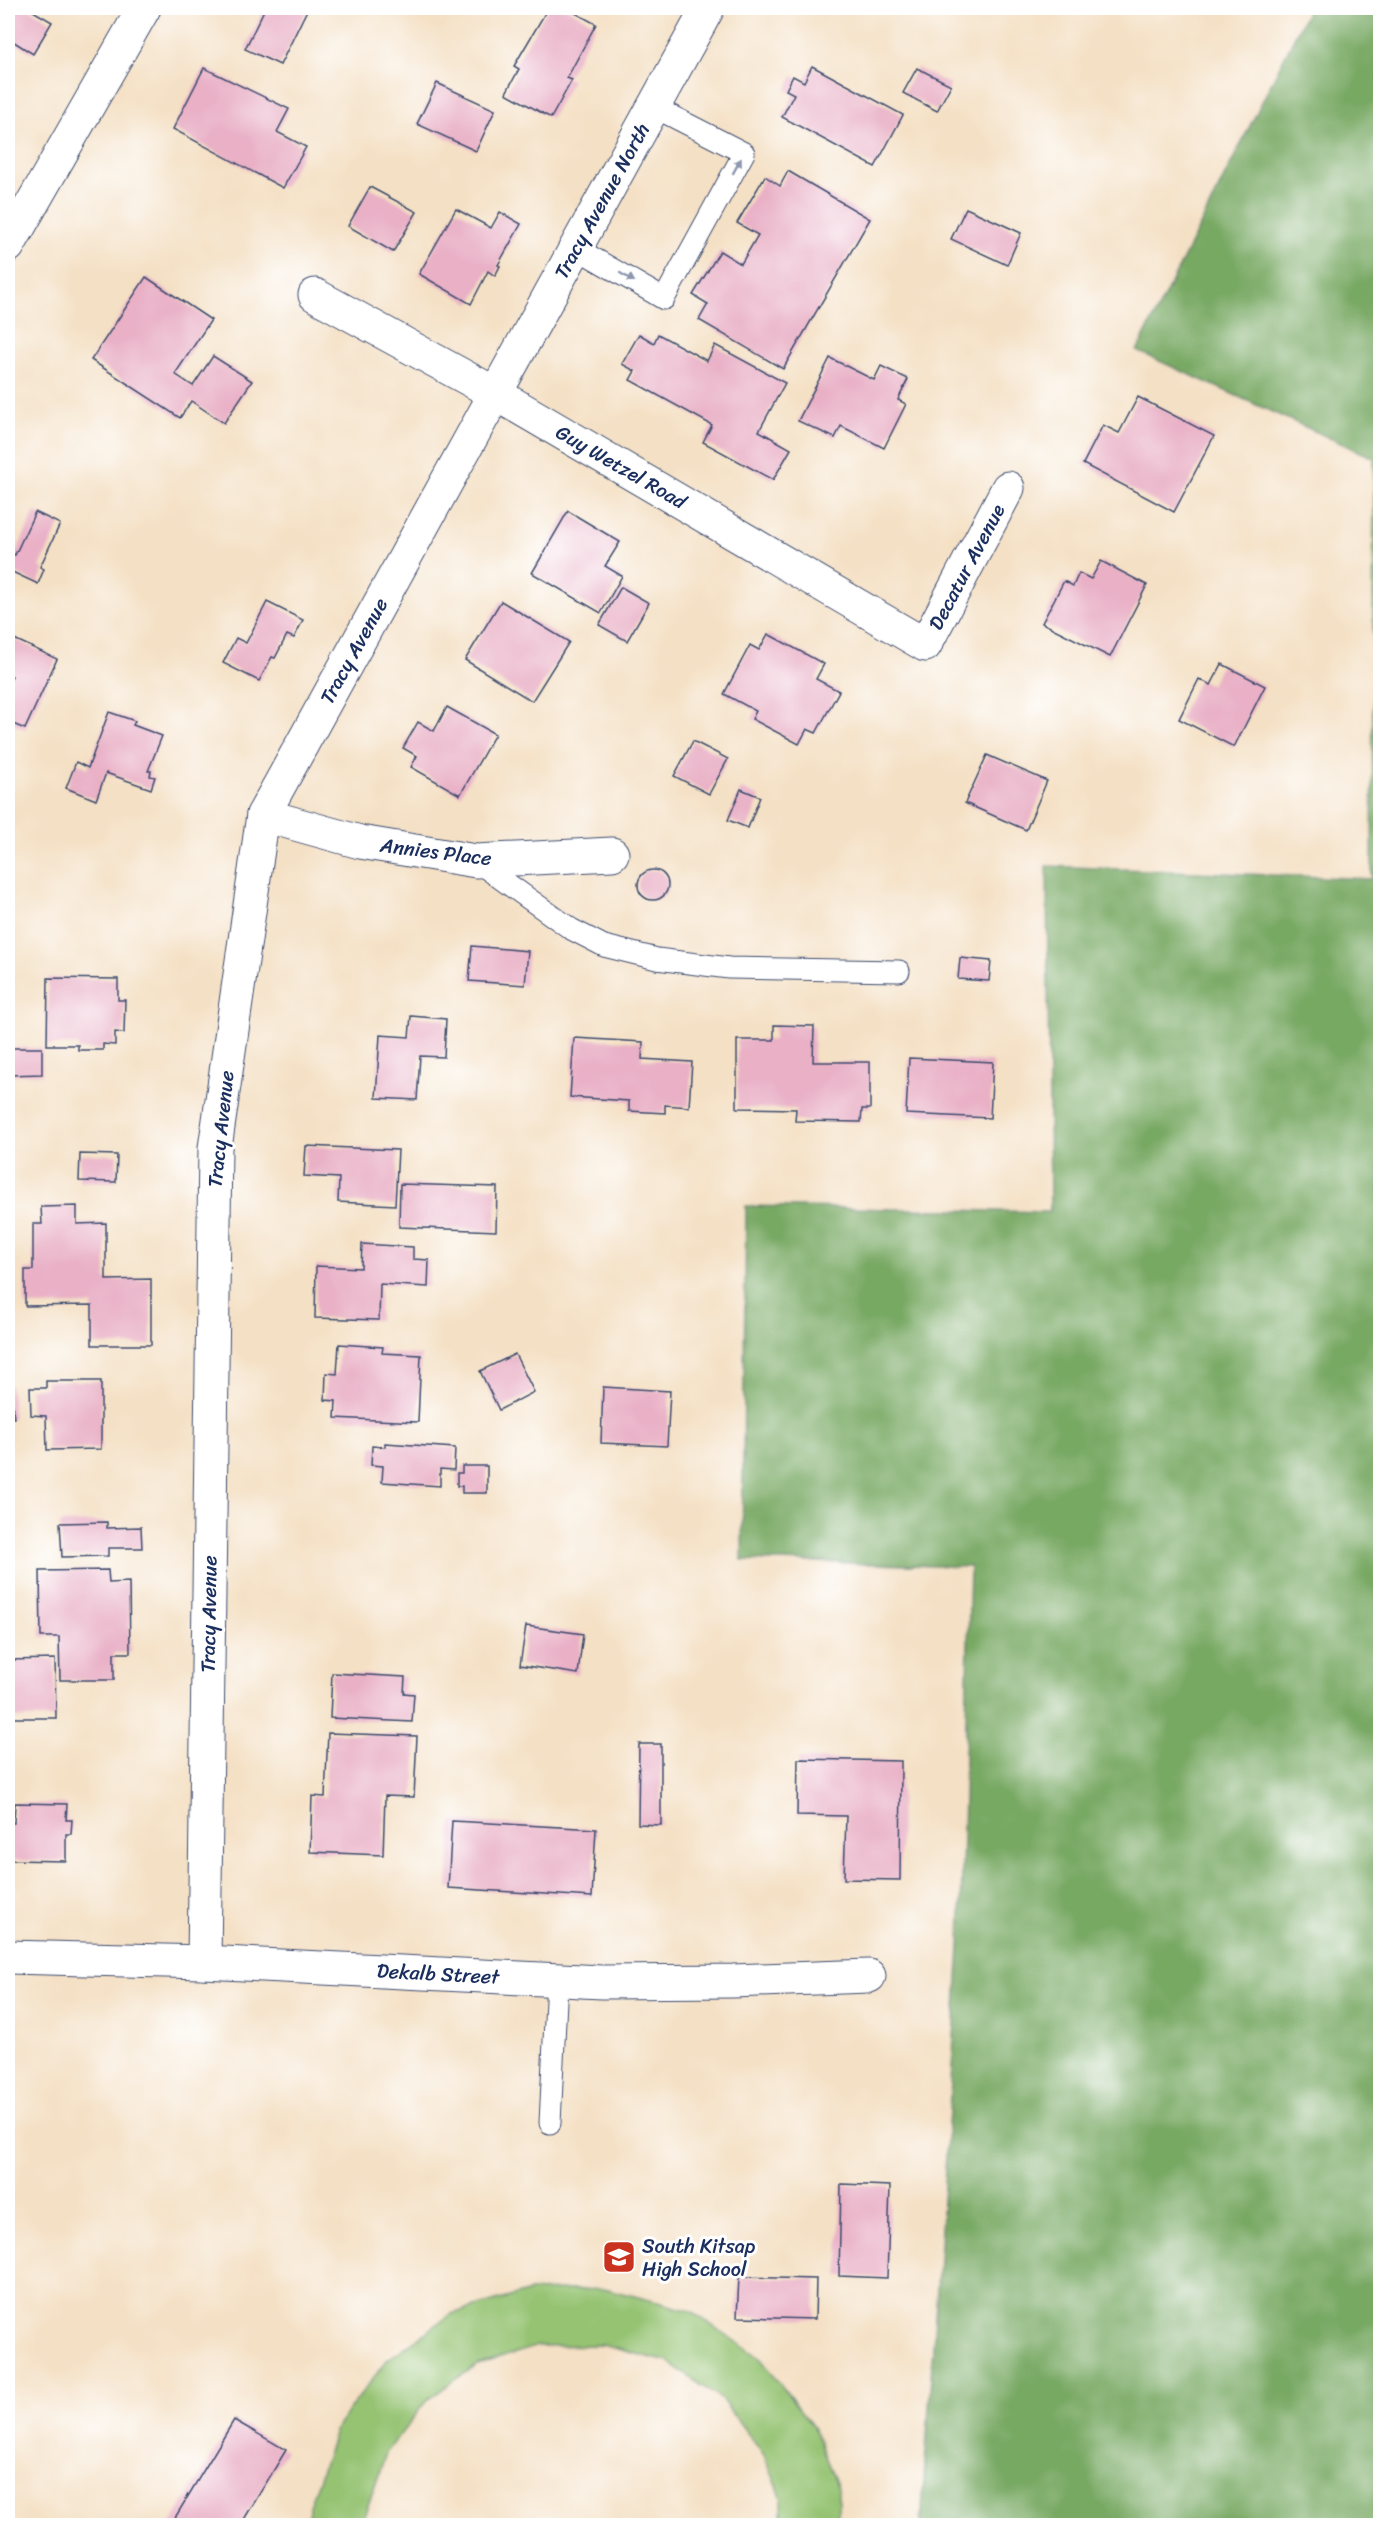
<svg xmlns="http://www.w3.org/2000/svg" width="1388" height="2533" viewBox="0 0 1388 2533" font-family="Sriracha,sans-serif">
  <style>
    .green { fill: #95c372; stroke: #587968; stroke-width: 1.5 }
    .forest { fill: #78a964; stroke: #4a6c61; stroke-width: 1.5 }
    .building { fill: #e9b0c6 }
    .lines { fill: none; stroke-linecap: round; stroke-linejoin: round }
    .lane-casing { stroke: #3c4a6d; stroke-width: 23 }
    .street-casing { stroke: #3c4a6d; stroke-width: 35 }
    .lane { stroke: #fff; stroke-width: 21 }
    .street { stroke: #fff; stroke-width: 33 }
    .oneway { fill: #8d97ae }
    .labels { text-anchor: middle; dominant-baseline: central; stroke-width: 6; stroke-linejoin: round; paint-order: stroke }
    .street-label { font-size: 20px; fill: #1b2f5e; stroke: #fff }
    .poi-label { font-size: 20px; fill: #1b2f5e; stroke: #fff; text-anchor: start }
  </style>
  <rect width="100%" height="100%" fill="#fff"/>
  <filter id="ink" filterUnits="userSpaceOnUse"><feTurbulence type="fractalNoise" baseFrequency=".0167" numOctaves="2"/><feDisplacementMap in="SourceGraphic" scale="12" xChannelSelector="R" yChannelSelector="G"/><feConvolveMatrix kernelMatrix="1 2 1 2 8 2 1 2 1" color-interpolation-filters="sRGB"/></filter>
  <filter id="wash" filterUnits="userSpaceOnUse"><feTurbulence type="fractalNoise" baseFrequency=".008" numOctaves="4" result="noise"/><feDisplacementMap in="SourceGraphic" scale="24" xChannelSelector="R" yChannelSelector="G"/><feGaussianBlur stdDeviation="1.35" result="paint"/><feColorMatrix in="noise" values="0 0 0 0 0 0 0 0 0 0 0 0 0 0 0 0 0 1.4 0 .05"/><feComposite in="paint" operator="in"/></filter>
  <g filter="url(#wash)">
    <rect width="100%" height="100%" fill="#f4e0c4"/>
    <polygon class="green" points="608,2289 691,2311 761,2359 813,2427 838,2488 838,2525 782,2525 782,2498 764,2455 722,2400 668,2362 602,2345 538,2346 477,2365 427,2400 386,2453 364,2517 364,2525 308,2525 309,2506 337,2426 387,2360 452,2314 530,2291"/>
    <polygon class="forest" points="1309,8 1380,8 1380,2525 921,2525 960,1948 970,1567 742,1560 746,1206 1050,1212 1047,866 1372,879 1374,458 1137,351"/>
    <g id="blocks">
      <g class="building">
        <polygon points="8,8 28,8 52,22 33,54 8,38"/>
        <polygon points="265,8 308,8 280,65 245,49"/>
        <polygon points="548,8 566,8 596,24 567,78 572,80 551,118 506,93 519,69 514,66"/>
        <polygon points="914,8 932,8 929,15"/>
        <polygon points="812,66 903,115 875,167 782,117 794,94 786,90 793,76 804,82"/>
        <polygon points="204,68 289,109 277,132 306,147 283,188 173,129"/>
        <polygon points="917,68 951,85 937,111 903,93"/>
        <polygon points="437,83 495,110 476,151 417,124"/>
        <polygon points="788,171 870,219 783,369 699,320 708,304 693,295 720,251 741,264 758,235 737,223 765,176 780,186"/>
        <polygon points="370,187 417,212 393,252 348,226"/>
        <polygon points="966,208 1021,233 1007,265 951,239"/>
        <polygon points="456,209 491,228 500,212 521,224 498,265 500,266 495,276 488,271 471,304 419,274"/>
        <polygon points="146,277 211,320 175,374 193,386 213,356 252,381 224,423 191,401 180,418 91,360"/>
        <polygon points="639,334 654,343 658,334 707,361 715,345 785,383 759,431 791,449 773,480 703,442 712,425 630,380 635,371 622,364"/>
        <polygon points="830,358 874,380 881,366 908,379 898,400 906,404 884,448 841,426 835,438 798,421"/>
        <polygon points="1138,397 1214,436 1174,512 1083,464 1103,425 1119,433"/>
        <polygon points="568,511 620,542 605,566 622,576 601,613 532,573"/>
        <polygon points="35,512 60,524 40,567 44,569 38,584 8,570 8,552 15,555"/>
        <polygon points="1101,561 1147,585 1110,657 1042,623 1064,581 1073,586 1079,573 1091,579"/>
        <polygon points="621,587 649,603 627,641 599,625"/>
        <polygon points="501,601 569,642 532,701 465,660"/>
        <polygon points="267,602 303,620 294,638 287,635 275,658 272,657 259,681 223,663 236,638 246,643"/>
        <polygon points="768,634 824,664 816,679 839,691 816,733 807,729 799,744 752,719 756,711 724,694 750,645 759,650"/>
        <polygon points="8,636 57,659 25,729 8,722 8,686 12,676 8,674"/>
        <polygon points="1222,664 1265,686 1234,747 1179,719 1199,679 1211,685"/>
        <polygon points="447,707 495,734 460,795 411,767 417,756 403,748 418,722 434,731"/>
        <polygon points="109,712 135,721 133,725 162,736 148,771 151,771 150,776 155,777 151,789 106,773 96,800 66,788 76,762 88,768"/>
        <polygon points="693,741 728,759 709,794 674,776"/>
        <polygon points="987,755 1047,781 1026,830 965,803"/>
        <polygon points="741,789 760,797 748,828 728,820"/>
        <circle cx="653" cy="885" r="15"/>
        <polygon points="472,946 528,951 525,985 469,981"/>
        <polygon points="960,958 991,961 989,981 958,979"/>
        <polygon points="48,978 118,979 118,1000 125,1000 124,1033 115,1032 115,1045 103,1044 103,1050 78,1050 78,1045 47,1045"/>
        <polygon points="411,1016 446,1019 444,1057 420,1056 417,1100 376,1098 380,1035 409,1037"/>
        <polygon points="774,1025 814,1026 813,1062 870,1062 870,1109 862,1109 861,1122 795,1121 796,1109 737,1108 737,1040 774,1040"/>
        <polygon points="574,1038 643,1042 642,1059 692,1062 689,1107 665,1105 665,1113 629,1111 629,1101 570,1097"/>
        <polygon points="8,1048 42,1048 42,1074 8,1075"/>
        <polygon points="909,1058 993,1062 990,1118 906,1114"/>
        <polygon points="306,1146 398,1150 395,1205 338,1202 339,1178 304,1176"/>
        <polygon points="80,1154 117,1155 116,1182 79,1181"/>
        <polygon points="400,1184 497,1187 496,1231 399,1227"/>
        <polygon points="77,1206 77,1224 106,1223 106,1280 151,1279 151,1345 92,1345 92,1305 25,1306 25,1270 33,1270 33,1224 42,1224 41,1207"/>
        <polygon points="362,1244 413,1247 413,1259 429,1260 428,1287 380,1284 379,1320 315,1318 316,1266 361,1268"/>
        <polygon points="339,1344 383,1347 382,1353 421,1355 418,1422 335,1418 336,1401 325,1400 326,1373 337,1374"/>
        <polygon points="515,1354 534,1392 499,1410 480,1371"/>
        <polygon points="46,1381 101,1381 101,1449 47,1450 46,1416 31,1415 30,1388 46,1388"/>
        <polygon points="8,1385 10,1385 14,1418 8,1418"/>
        <polygon points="603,1387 670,1391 667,1446 601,1443"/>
        <polygon points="385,1443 455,1448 454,1470 440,1469 440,1486 382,1482 383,1466 371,1465 372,1446 385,1447"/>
        <polygon points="462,1466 487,1466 487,1493 462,1493 462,1486 457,1486 457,1473 462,1473"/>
        <polygon points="107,1522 107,1528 141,1527 142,1548 108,1548 108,1556 62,1557 60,1523"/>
        <polygon points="108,1570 109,1583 129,1582 130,1653 114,1653 114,1680 60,1680 59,1637 41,1637 40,1571"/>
        <polygon points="526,1626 583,1634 578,1674 520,1665"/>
        <polygon points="55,1659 56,1718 8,1718 8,1660"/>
        <polygon points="332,1673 405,1677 404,1693 414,1694 412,1722 330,1718"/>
        <polygon points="328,1733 417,1736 414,1797 385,1796 383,1855 310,1852 312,1796 325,1797"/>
        <polygon points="639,1744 661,1744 661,1825 638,1824"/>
        <polygon points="798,1759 901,1761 900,1880 844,1879 846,1816 797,1815"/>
        <polygon points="15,1803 67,1804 66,1820 72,1820 71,1834 66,1834 66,1861 8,1860 8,1823 14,1823"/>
        <polygon points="452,1821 596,1829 592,1897 448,1888"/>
        <polygon points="841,2184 890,2186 887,2278 839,2276"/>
        <polygon points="739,2277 816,2279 815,2319 737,2317"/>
        <polygon points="234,2420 286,2450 240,2526 170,2526"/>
      </g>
    </g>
  </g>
  <g filter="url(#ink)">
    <use href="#blocks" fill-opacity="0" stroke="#3c4a6d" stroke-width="1.5"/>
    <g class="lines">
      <g class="lane-casing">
        <g id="lane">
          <polyline points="576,248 664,299 744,153 654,107"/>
          <polyline points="476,861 571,929 604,946 657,959 729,968 899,971"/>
          <polyline points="550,2123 557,1980"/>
        </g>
      </g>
      <g class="street-casing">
        <g id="street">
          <polyline points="8,246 144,8"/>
          <polyline points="315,295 496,394 925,645 1008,488"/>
          <polyline points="263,815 360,842 476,861 612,854"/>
          <polyline points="8,1957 204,1962 602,1982 733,1981 869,1976"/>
          <polyline points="204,1962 215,1148 263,815 708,8"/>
        </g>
      </g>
      <use href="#lane" class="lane"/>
      <use href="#street" class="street"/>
    </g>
    <defs><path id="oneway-solid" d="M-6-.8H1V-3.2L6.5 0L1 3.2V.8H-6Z" transform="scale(1.5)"/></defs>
    <g class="oneway">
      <use href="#oneway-solid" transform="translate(737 166) rotate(-61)"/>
      <use href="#oneway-solid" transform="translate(627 277) rotate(30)"/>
    </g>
  </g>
  <defs>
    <g id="school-square" transform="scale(1.725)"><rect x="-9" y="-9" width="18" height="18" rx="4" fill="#c8321e" stroke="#fff"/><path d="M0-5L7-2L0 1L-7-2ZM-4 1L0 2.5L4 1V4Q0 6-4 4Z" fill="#fff"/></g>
  </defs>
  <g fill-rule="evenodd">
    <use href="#school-square" x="619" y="2257"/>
  </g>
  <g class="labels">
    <g class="street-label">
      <text transform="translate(602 201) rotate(-61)">Tracy Avenue North</text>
      <text transform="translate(621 467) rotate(30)">Guy Wetzel Road</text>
      <text transform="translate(967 567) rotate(-62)">Decatur Avenue</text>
      <text transform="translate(354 651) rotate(-61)">Tracy Avenue</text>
      <text transform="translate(436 852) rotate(7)">Annies Place</text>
      <text transform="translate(221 1129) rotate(-84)">Tracy Avenue</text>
      <text transform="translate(209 1614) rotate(-89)">Tracy Avenue</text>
      <text transform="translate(438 1974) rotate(3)">Dekalb Street</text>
    </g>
    <g class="poi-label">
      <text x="642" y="2246">South Kitsap<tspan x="642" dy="23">High School</tspan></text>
    </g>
  </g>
  <rect width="1388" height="2533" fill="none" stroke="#fff" stroke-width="30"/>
</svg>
